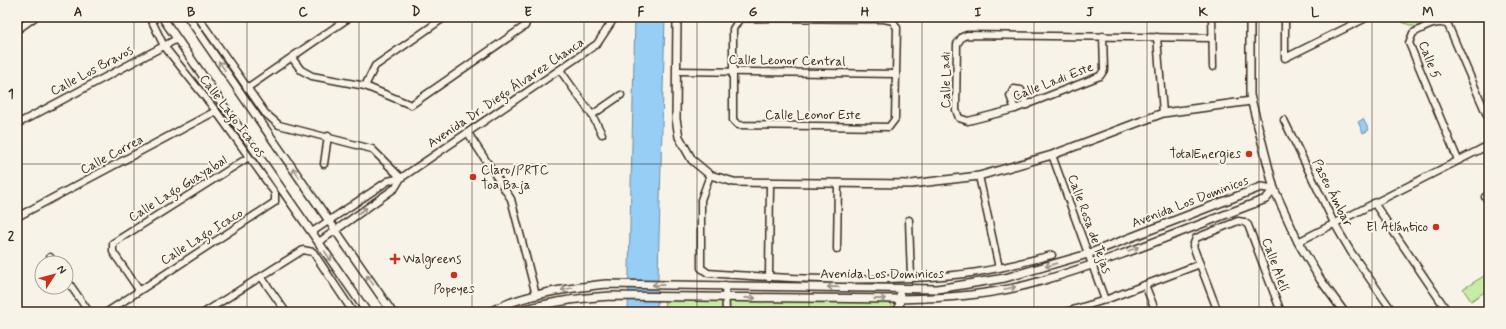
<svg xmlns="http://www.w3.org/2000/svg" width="1506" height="329" viewBox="0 0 1506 329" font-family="Mynerve,sans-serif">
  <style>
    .green { fill: #c7eca6; stroke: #818b62 }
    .water { fill: #96cef5; stroke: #728c9f }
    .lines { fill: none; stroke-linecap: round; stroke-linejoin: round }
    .minor-casing { stroke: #3b2a1e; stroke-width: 9 }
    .tertiary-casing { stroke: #3b2a1e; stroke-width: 10 }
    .minor { stroke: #f7f3e8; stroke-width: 6 }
    .tertiary { stroke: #f7f3e8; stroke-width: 7 }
    .oneway { stroke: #998e83 }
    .grid { fill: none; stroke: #3b2a1e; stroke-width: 1; stroke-opacity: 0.55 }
    .poi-dot { fill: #c8321e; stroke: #f7f3e8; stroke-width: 1.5 }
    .labels { text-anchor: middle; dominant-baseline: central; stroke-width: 4; stroke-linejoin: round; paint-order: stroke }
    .street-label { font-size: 13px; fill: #3b2a1e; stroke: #f7f3e8 }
    .poi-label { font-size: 13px; fill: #3b2a1e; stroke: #f7f3e8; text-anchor: end }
    .neatline { fill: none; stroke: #3b2a1e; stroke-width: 1.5 }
    .grid-label { font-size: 13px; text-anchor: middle; font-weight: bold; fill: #3b2a1e }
  </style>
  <rect width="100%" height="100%" fill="#f7f3e8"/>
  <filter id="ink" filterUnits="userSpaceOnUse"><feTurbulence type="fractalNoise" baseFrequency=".025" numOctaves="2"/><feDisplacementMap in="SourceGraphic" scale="8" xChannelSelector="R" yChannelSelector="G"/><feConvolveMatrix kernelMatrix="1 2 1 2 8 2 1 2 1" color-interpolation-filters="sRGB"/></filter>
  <g filter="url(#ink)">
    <g class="green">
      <polygon points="1400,17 1438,17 1415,27 1402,22"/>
      <polygon points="1487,274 1489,278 1489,289 1471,301 1463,289"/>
      <polygon points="665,298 882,300 891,303 895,312 664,312"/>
    </g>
    <g class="water">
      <polygon points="635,17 665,17 657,312 628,312"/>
      <polygon points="1363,119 1369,130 1363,133 1358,122"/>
    </g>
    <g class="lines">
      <g class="minor-casing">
        <g id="minor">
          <polyline points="198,17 265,113 279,125 372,149 401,178"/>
          <polyline points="1212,17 1213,67"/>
          <polyline points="1285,17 1285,58 1364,19 1363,17"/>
          <polygon points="740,18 884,19 893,21 897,28 895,119 889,127 738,125 733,120 733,29"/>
          <polyline points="17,30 35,17"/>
          <polyline points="1103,36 1104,70 1100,76 1015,109 968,121 959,118 956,110 957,44 962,37 967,35 1212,38"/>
          <polyline points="1157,37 1163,113"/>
          <polyline points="292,58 301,70 312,76 365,86 411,105 525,26 527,20 525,17"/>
          <polyline points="560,70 592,115 602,134"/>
          <polyline points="677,71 896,74"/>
          <polyline points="365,86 375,66 445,17"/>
          <polyline points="247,88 350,17"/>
          <polyline points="1015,109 1010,96 1014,89 1021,90 1027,105"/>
          <polyline points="592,115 621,95"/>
          <polyline points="1284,120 1334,223 1351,252 1393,312"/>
          <polyline points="17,124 177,39"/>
          <polyline points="468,133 511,199 536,295"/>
          <polyline points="1052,155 1105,300"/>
          <path d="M1458,160L1409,43L1413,33C1424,28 1437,19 1448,25L1489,120"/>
          <polyline points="324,164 328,136"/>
          <path d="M710,175L701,200V268L708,273C789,279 873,283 954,275C988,272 1020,263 1052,255"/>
          <polyline points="979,176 999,268"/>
          <polyline points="1485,197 1489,195"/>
          <polyline points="1374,203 1448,312"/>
          <polyline points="17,217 216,111"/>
          <polyline points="909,220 911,278"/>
          <polyline points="312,232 388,181 401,178 597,44 615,17"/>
          <polyline points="319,242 395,188 401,178"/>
          <polyline points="1298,242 1489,145"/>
          <polyline points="837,249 838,183"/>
          <polyline points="50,257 54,263"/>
          <polyline points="769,277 770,182"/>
          <polyline points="262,278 286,312"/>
          <polyline points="66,279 89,312"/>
          <polyline points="725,285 726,312"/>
          <polyline points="1145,285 1156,312"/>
          <polyline points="139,290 113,252 113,243 249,157"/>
          <polyline points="107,312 275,202 275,193 216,111 164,46 150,17"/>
          <polyline points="205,312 303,250 313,252 353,312"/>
          <polyline points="1066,312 1105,300 1200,264"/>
          <polyline points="1218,312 1193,246 1196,238 1238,221 1244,222 1248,225 1281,312"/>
        </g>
      </g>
      <g class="tertiary-casing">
        <g id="tertiary">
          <polyline points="162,17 367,312"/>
          <polyline points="188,17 392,312"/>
          <polyline points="677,17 676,119 679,137 692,160 710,175 734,182 911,184 979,176 1052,155 1163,113 1251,101"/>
          <polyline points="1250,17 1250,95 1274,189 1298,242 1320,279 1344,312"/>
          <path d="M490,312C521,294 571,288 606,284L937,289L1005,278L1088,254L1261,187L1274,189"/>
          <path d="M516,312C547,302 578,298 611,296L899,299C947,298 995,295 1041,281C1117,259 1191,227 1266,199L1274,189"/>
          <polyline points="899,312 900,295"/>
        </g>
      </g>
      <use href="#minor" class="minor"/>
      <use href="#tertiary" class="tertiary"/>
    </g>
    <defs><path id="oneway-shaft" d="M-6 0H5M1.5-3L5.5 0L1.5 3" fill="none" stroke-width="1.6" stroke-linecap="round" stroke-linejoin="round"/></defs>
    <g class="oneway">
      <use href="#oneway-shaft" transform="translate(222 66) rotate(-125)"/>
      <use href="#oneway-shaft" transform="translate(296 173) rotate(-125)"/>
      <use href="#oneway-shaft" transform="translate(362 211) rotate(-35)"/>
      <use href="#oneway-shaft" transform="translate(1133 249) rotate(-21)"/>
      <use href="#oneway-shaft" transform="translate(328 256) rotate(55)"/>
      <use href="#oneway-shaft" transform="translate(1051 265) rotate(164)"/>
      <use href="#oneway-shaft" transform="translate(370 280) rotate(-125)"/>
      <use href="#oneway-shaft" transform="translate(658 285) rotate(-179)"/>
      <use href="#oneway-shaft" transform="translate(833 287) rotate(-179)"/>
      <use href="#oneway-shaft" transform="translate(1010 288) rotate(-12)"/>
      <use href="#oneway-shaft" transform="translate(567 289) rotate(168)"/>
      <use href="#oneway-shaft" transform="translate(750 298) rotate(1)"/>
      <use href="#oneway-shaft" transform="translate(880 299) rotate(1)"/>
    </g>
  </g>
  <path class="grid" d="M134,17V312M247,17V312M359,17V312M472,17V312M584,17V312M697,17V312M809,17V312M922,17V312M1034,17V312M1147,17V312M1259,17V312M1372,17V312M17,164H1489"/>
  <g class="poi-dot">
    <circle cx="1249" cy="154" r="4"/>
    <circle cx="473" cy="177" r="4"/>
    <circle cx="1436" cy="227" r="4"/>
    <path d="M393 253h4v4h4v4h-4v4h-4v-4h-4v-4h4z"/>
    <circle cx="454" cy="275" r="4"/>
  </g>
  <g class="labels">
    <g class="street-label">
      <text transform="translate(1429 60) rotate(69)">Calle 5</text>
      <text transform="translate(787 61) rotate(1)">Calle Leonor Central</text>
      <text transform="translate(92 71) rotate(-28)">Calle Los Bravos</text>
      <text transform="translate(946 80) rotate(-90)">Calle Ladi</text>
      <text transform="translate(1053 82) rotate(-21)">Calle Ladi Este</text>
      <text transform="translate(506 93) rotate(-34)">Avenida Dr. Diego Álvarez Chanca</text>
      <text x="813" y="115">Calle Leonor Este</text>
      <text transform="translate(232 116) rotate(53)">Calle Lago Icacos</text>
      <text transform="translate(112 155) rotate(-28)">Calle Correa</text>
      <text transform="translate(178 189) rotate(-32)">Calle Lago Guayabal</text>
      <text transform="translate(1332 193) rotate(63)">Paseo Ámbar</text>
      <text transform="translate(1190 202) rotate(-21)">Avenida Los Dominicos</text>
      <text transform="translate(1089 224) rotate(70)">Calle Rosa de Tejas</text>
      <text transform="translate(202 237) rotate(-32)">Calle Lago Icaco</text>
      <text transform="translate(1275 265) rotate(70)">Calle Alelí</text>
      <text x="882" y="274">Avenida Los Dominicos</text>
    </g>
    <g class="poi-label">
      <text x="1241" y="154">TotalEnergies</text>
      <text x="481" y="170" text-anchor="start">Claro/PRTC<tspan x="481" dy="15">Toa Baja</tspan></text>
      <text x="1428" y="227">El Atlántico</text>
      <text x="403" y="259" text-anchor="start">Walgreens</text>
      <text x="454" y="289" text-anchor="middle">Popeyes</text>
    </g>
  </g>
  <rect width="1506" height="329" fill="none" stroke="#f7f3e8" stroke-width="44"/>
  <g transform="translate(54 275) rotate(54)"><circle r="19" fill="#f7f3e8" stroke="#aca397"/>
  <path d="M0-3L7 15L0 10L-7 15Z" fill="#c8321e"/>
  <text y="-6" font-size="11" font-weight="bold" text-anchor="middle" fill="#3b2a1e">N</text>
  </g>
  <rect x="22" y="22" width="1462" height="285" class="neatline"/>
  <g class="grid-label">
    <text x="78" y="16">A</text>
    <text x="191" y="16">B</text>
    <text x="303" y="16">C</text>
    <text x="416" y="16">D</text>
    <text x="528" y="16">E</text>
    <text x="641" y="16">F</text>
    <text x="753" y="16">G</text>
    <text x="865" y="16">H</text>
    <text x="978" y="16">I</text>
    <text x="1090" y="16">J</text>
    <text x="1203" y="16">K</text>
    <text x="1315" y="16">L</text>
    <text x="1428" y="16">M</text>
    <text x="11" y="98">1</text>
    <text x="11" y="240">2</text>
  </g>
</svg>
